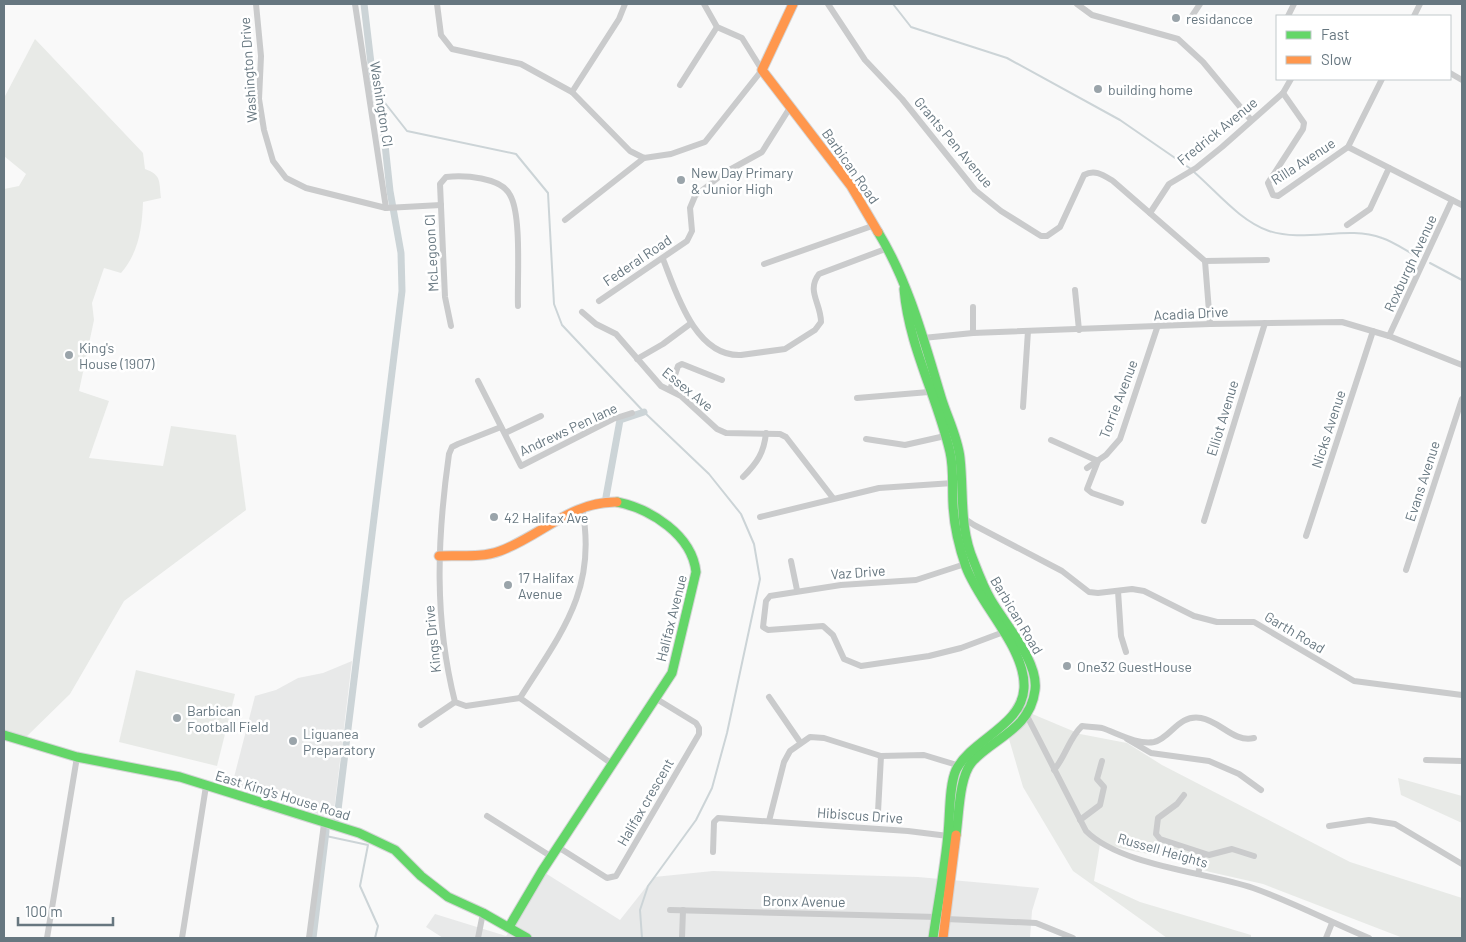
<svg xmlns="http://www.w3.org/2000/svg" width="1466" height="942" viewBox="0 0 1466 942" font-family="Barlow,sans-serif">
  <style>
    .built { fill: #e8e9e9 }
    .green { fill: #e8eae7 }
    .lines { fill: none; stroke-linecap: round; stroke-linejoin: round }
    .stream { stroke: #ccd4d7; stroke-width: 2 }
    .canal { stroke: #ccd4d7; stroke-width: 7 }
    .fast-casing { stroke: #d4d5d6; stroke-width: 11 }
    .slow-casing { stroke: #d4d5d6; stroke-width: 11 }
    .street { stroke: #cacbcc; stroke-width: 6 }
    .fast { stroke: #63d668; stroke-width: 9 }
    .slow { stroke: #ff974d; stroke-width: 9 }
    .poi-dot { fill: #9aa4aa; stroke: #fff; stroke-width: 2 }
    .labels { text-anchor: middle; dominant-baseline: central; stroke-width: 5; stroke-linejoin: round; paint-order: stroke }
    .poi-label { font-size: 14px; fill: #677780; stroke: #fff; text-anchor: start }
    .street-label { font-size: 14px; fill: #677780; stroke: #fff }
  </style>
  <rect width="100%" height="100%" fill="#f9f9f9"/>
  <g class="built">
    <polygon points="352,661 333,819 232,785 255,696 276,690 298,678 323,673"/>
    <polygon points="542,871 620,920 654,877 713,871 918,877 1039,888 1032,911 1030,938 443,938 426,927 435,914 506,936 517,922"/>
  </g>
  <g class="green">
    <path d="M35,39L143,153L145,169C162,175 159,182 161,198L143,202C142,228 139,252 121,273L104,268L92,303L94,320L79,391L109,401L89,458L163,466L171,426L236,435L246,510L124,601L70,694L25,738L4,732V189L19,186L26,174L4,156V98Z"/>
    <polygon points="136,670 235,694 217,766 119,742"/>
    <polygon points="1030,713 1080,734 1127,743 1162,765 1350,862 1462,898 1462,938 1403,938 1263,884 1210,872 1163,857 1100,844 1094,881 1140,902 1251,935 1251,938 1167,938 1073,871 1023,787 1009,739"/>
    <polygon points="1398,778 1462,796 1462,823 1401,795"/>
  </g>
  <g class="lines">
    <g class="stream">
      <polyline points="893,4 911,27 1007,58 1120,120 1191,169"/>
      <polyline points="374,89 407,131 516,154 548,193 554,304 562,325 644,412 709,474 741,514 754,544 760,579 727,733 712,788 696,820 648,886 640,910 642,938"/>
      <path d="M1194,172C1217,192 1240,221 1269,231C1305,243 1347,225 1382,238C1394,242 1405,250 1416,256"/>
      <polyline points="1430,263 1462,280"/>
      <polyline points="326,836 368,845 360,886 378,926 375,938"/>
    </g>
    <g class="canal">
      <polyline points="606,497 620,420 644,412"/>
      <polyline points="337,818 402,291 401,253 390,191 383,126 374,89 364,4"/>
      <polyline points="313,938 326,831"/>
    </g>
    <g class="fast-casing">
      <g id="fast">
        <path d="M878,232C909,283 924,341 941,397C947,417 958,438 960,458C964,494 959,528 974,562C979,575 984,588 991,600C1005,624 1039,662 1035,690C1030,730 993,738 972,762C959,777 959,815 956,835"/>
        <path d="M904,289C909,347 937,396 950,452C954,469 952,487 953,504C954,526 959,547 966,567C980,605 1026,648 1024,688C1022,726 972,739 956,770C949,785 950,816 948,834C945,868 938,903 933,938"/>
        <polyline points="4,735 77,757 180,777 359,833 395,850 421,876 448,897 483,913 527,938"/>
        <path d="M509,927L542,871L672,673L696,572C692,535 651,509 617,502"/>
      </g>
    </g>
    <g class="slow-casing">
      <g id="slow">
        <polyline points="793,4 762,70 851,186 878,232"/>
        <path d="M439,556C460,555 481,558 500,551C541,536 571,501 617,502"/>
        <polyline points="943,938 956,835"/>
      </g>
    </g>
    <g class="street">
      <polyline points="256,4 261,56 259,99 264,130 273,161 286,178 306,188 386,208 441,205"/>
      <polyline points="355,4 386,208"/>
      <polyline points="437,4 441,35 452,49 521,64 572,92 630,151 644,158 671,154 705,142 762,70 742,38 717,27 704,4"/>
      <path d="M828,4L865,60L902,99L975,190L1001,211L1041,236H1047L1060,227L1084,175C1095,169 1103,175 1113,181L1205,261L1210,324"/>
      <polyline points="1077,4 1092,15 1178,39 1203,62 1251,120"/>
      <polyline points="1288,16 1294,4"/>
      <polyline points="1414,16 1420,4"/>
      <polyline points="1190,19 1200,4"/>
      <polyline points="1450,73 1462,80"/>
      <polyline points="680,85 717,27"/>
      <polyline points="572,92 619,19 625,4"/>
      <polyline points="1283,93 1304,123 1303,129 1268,183 1273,195 1278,196 1348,147 1382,79"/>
      <polyline points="1348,147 1462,205"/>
      <polyline points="1150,213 1169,184 1196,168 1222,147 1283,93 1291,79"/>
      <polyline points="565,220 644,158"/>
      <polyline points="1347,225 1370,209 1389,168"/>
      <path d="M663,259C676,292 695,357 741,355L785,349L815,330L821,322C821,303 806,291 819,274L888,248"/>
      <polyline points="1205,261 1267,260"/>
      <polyline points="764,264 875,225"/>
      <polyline points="1075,290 1079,330"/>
      <polyline points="599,301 687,241 692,231 690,208 695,196 724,173 762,152 791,106"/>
      <polyline points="973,307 973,333"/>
      <polyline points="582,312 596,324 616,334 661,386 681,396 717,429 726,433 780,434 786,437 833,498"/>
      <path d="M451,326L445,297L440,184L446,177C464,175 501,177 510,195C522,215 517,281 518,306"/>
      <polyline points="1389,336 1452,200"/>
      <polyline points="913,339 973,333 1210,324 1342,322 1389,336 1462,365"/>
      <polyline points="637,359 663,344 690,324"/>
      <polyline points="478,381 521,466 613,419 632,413"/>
      <polyline points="670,390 678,366 682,364 722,380"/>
      <polyline points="857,398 929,392"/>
      <polyline points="1023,407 1028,331"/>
      <path d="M501,427L458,444L452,447L449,454C437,539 434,619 455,702L466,706L520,698L612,764"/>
      <polyline points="505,433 541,416"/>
      <polyline points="866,439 905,445 945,436"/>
      <polyline points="1051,440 1098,461 1087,489 1092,493 1121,503"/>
      <polyline points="1087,468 1106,455 1120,439 1157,328"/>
      <path d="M743,477C757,463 764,453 766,433"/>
      <polyline points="760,517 879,488 953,483"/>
      <polyline points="962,517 974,525 1062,571 1089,592 1098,593 1132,589 1144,591 1194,616 1217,622 1254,622 1354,681 1462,695"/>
      <polyline points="1204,521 1265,323"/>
      <polyline points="1306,536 1373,331"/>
      <polyline points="791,561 797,590"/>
      <polyline points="965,564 916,580 841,585 770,596 766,601 763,627 768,630 823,626 833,635 844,659 861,666 929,656 961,648 1001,633"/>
      <polyline points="1406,570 1462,399"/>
      <polyline points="1118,591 1121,636 1126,652"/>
      <polyline points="769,697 800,742"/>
      <path d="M520,698C561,633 598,589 582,508"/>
      <path d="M1019,706L1026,714L1086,831C1121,866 1206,872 1253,888C1293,902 1330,922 1369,938"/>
      <polyline points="421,725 455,702"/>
      <polyline points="1127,739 1151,753 1209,761 1239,774 1261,790"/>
      <polyline points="1426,760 1462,761"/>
      <path d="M1054,770C1066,756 1069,738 1082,726C1089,727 1096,727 1102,728C1117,733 1137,745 1154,742C1171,738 1178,714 1201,718C1220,721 1234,743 1254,738"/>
      <polyline points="1184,795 1177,804 1158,818 1156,834 1160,839 1209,855 1232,849 1254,856"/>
      <polyline points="878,812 881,756"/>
      <polyline points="487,816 552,857"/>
      <polyline points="1080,820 1100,805 1104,787 1097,779 1102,761"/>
      <polyline points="769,821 784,762 790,751 810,737 824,738 881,756 924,755 957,765"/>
      <polyline points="1329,826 1369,820 1395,824 1462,864"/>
      <polyline points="558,847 607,878 616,876 699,734 699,728 696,723 655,698"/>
      <polyline points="713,852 714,822 718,818 908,831 948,836"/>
      <polyline points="1198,874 1203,854"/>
      <polyline points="670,910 937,917"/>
      <polyline points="946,919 1036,923 1073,938"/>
      <polyline points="47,938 77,757"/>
      <polyline points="182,938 206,786"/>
      <polyline points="309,938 324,824"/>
      <polyline points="478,938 483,913"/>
      <polyline points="682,938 683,910"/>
      <polyline points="1326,938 1332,923"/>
    </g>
    <use href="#fast" class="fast"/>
    <use href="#slow" class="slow"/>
  </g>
  <g class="poi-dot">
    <circle cx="1176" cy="18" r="5"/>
    <circle cx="1098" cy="89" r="5"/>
    <circle cx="681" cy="180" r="5"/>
    <circle cx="69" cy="355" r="5"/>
    <circle cx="494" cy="517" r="5"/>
    <circle cx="508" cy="585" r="5"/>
    <circle cx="1067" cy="666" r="5"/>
    <circle cx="177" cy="718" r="5"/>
    <circle cx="293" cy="741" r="5"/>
  </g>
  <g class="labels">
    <g class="poi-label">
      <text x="1186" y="18">residancce</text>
      <text x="1108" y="89">building home</text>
      <text x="691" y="172">New Day Primary<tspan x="691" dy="16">&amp; Junior High</tspan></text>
      <text x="79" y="347">King's<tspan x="79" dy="16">House (1907)</tspan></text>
      <text x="504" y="517">42 Halifax Ave</text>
      <text x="518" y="577">17 Halifax<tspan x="518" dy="16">Avenue</tspan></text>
      <text x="1077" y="666">One32 GuestHouse</text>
      <text x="187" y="710">Barbican<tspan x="187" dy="16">Football Field</tspan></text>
      <text x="303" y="733">Liguanea<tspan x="303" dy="16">Preparatory</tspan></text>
    </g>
    <g class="street-label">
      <text transform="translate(248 70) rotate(-94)">Washington Drive</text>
      <text transform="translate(382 104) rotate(81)">Washington Cl</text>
      <text transform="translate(1217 131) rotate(-39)">Fredrick Avenue</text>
      <text transform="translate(954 142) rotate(50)">Grants Pen Avenue</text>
      <text transform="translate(1303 161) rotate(-33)">Rilla Avenue</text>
      <text transform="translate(851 166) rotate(55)">Barbican Road</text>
      <text transform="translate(431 253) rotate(-93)">McLegoon Cl</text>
      <text transform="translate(637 260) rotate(-34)">Federal Road</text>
      <text transform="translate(1410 263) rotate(-65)">Roxburgh Avenue</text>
      <text transform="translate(1191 313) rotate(-3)">Acadia Drive</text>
      <text transform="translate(688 389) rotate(39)">Essex Ave</text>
      <text transform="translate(1118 399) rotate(-69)">Torrie Avenue</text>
      <text transform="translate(1222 418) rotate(-73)">Elliot Avenue</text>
      <text transform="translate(568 429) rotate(-25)">Andrews Pen lane</text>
      <text transform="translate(1328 429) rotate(-72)">Nicks Avenue</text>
      <text transform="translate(1422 481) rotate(-72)">Evans Avenue</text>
      <text transform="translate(858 572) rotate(-4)">Vaz Drive</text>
      <text transform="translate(1017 615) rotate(59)">Barbican Road</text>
      <text transform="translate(671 618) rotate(-76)">Halifax Avenue</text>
      <text transform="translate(1295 632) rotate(31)">Garth Road</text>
      <text transform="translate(432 639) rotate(-96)">Kings Drive</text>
      <text transform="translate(283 795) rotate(17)">East King's House Road</text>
      <text transform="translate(645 802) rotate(-60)">Halifax crescent</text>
      <text transform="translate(860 815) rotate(4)">Hibiscus Drive</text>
      <text transform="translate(1163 850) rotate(16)">Russell Heights</text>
      <text transform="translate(804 901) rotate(1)">Bronx Avenue</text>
    </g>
  </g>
  <rect width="1466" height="942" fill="none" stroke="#677780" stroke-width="10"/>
  <rect x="1276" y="15" width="175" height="65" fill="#ffffff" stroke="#c2c9cc"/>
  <rect x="1286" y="31" width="25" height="8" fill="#63d668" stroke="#c2c9cc"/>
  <text x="1321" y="40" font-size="15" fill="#677780">Fast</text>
  <rect x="1286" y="56" width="25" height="8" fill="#ff974d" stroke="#c2c9cc"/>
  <text x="1321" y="65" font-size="15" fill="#677780">Slow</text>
  <path d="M18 917v8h95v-8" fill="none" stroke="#677780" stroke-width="2.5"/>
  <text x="25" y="917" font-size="15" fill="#677780" stroke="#ffffff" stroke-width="4" paint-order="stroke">100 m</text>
</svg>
